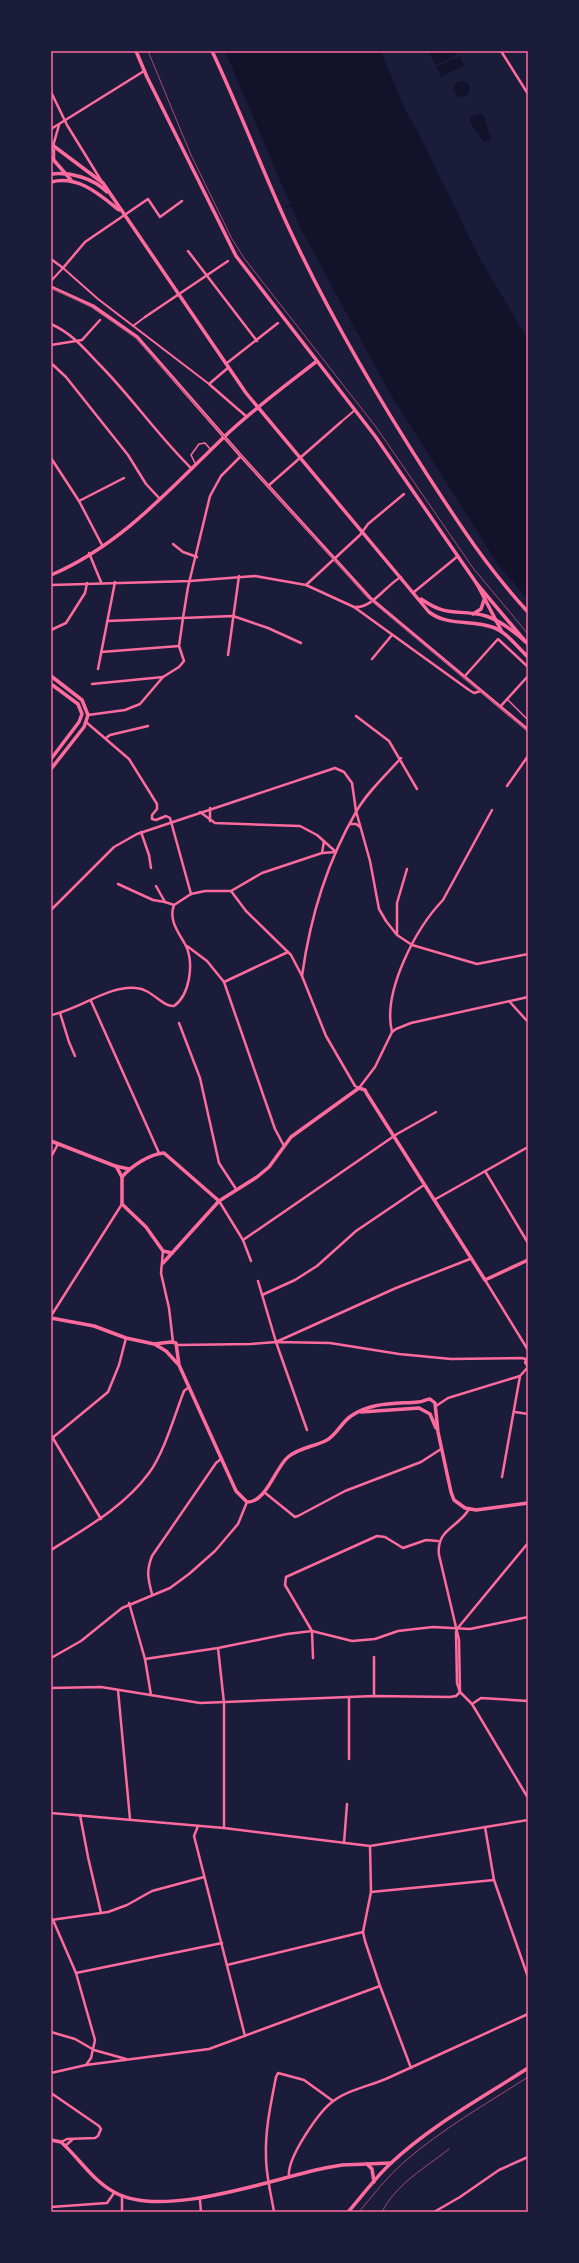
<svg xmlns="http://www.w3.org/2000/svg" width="579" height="2263" viewBox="0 0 579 2263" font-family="'PT Sans Narrow',sans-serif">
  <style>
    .water { fill: #12122b }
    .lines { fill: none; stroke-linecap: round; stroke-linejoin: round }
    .stream { stroke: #12122b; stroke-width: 1.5 }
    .service { stroke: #ff6b9d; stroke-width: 1.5 }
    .pedestrian { stroke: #ff6b9d; stroke-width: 2 }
    .minor { stroke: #ff6b9d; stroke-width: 2.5 }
    .tertiary { stroke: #ff6b9d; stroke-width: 3.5 }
    .secondary { stroke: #ff6b9d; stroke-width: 3.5 }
    .tram { stroke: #a44b75; stroke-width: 1 }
    .neatline { fill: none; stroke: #ff6b9d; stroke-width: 1.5 }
  </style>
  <rect width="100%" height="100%" fill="#1b1b3a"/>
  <g class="water">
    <polygon points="225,51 381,51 406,112 417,130 479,257 528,340 528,599 499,566 388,390 300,227"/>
    <polygon points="435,51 457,51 458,54 436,65 430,54"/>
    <polygon points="460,56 464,65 441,77 436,67"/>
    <circle cx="462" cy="89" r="8"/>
    <polygon points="481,113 484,117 491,139 484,142 470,122 470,117"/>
  </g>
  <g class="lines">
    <g class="stream">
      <polyline points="286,207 292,204"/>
      <polyline points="350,330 356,328"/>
    </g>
    <g class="service">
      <polyline points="195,463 191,455 199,444 205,443 211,450"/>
      <polyline points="507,699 528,720"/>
    </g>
    <g class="pedestrian">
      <polyline points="51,281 63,268 98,299 209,384"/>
      <polyline points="133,326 145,317"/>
      <polyline points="341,422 355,410"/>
    </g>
    <g class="minor">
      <polyline points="501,51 528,94"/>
      <polyline points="51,92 67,125 102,182"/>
      <polyline points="51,129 144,71"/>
      <polyline points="54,150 54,161"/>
      <polyline points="51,153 59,125"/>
      <polyline points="188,251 257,341"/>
      <polyline points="51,259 63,268 85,242 148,199 160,217 182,201"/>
      <polyline points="145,317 228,261"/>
      <path d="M51,324C71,333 83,347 98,363C131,396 158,436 192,469"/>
      <polyline points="51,345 82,340 100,320"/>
      <polyline points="51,363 66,377 128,455 146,484 160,499"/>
      <polyline points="227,363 278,323"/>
      <polyline points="229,367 209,384 247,417"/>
      <polyline points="51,458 79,501 102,545"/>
      <polyline points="268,486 341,422"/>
      <polyline points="79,501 124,478"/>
      <polyline points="173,544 183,552 197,557"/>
      <polyline points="89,553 101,582"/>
      <path d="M51,585L190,581L255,576L306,585L354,607C372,609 386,585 401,577"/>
      <polyline points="306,585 360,535 368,524 404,494"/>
      <polyline points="414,592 458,556"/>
      <polyline points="354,607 469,690 474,693 481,691"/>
      <polyline points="107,621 233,616 268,628 301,643"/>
      <polyline points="51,630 66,623 85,593 87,583"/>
      <polyline points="101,652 179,646"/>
      <polyline points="228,655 239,576"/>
      <polyline points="372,659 392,635"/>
      <polyline points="98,669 115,582"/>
      <polyline points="464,677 498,639 528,667"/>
      <polyline points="92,684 163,677"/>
      <polyline points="500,707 528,676"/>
      <polyline points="88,715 125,710 140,704 163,677 179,667 184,661 179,646 183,618 188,587 210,496 221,476 241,456"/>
      <polyline points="356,716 389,741 417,789"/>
      <polyline points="86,722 129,759 157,804 157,809 152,815 152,819 156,820 166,816 170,818 191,894"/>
      <polyline points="106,738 110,735 148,726"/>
      <polyline points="507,786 528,756"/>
      <polyline points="210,808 210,821"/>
      <polyline points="200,812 215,823 300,826 317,835 336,852"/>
      <polyline points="350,824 356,824 360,827"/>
      <polyline points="141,832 149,855 151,868"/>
      <polyline points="322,853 324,841"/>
      <polyline points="118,884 153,900 165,902"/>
      <polyline points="156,886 165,902 174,905"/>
      <polyline points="231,891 246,911 291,955 302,976 326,1036 355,1086 359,1088 375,1067 392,1032 396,1029 411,1023 528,997"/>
      <polyline points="51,910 114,847 137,834 335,768 344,772 352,783 356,811 370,861 379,909 386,921 397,935 412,945 477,964 528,954"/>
      <polyline points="397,934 397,903 407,869"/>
      <polyline points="187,946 207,961 224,982 275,1129 284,1146"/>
      <path d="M302,976C310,918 327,862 356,812C367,792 386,775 401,758"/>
      <polyline points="224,982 288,952"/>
      <polyline points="91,1001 159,1153"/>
      <polyline points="509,1001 528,1022"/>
      <polyline points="60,1013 69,1042 75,1056"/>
      <path d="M51,1015C78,1010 109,985 136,988C152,989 162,1007 174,1006C190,995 194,963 186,946C179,933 168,920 174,905L191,894L205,891H231L262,873L322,853L336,852"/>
      <polyline points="179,1023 200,1078 219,1163 236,1189"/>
      <path d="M392,1032C382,992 416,928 443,900L492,810"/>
      <polyline points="51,1157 58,1144"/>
      <polyline points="485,1171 528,1243"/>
      <polyline points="434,1200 528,1147"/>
      <polyline points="219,1201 243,1240 251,1261"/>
      <polyline points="243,1240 397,1134 436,1112"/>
      <polyline points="163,1251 161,1273 169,1308 173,1342"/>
      <polyline points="485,1280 528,1350"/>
      <polyline points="258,1281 276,1342 307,1430"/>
      <polyline points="262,1295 295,1280 317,1266 356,1231 424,1185"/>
      <polyline points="51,1316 122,1204"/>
      <polyline points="276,1342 396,1288 470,1259"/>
      <polyline points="178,1345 251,1344 276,1342 330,1343 399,1354 451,1359 521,1358 526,1359"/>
      <polyline points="528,1367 525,1362 528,1358"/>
      <polyline points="436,1406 448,1398 520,1376 528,1367"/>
      <polyline points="515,1412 528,1414"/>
      <polyline points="51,1435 101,1519"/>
      <polyline points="51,1439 108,1392 119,1365 126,1338"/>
      <polyline points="502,1477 520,1376"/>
      <polyline points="264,1492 295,1517 298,1516 345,1491 421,1462 441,1449"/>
      <path d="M51,1550C86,1528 124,1507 149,1473C164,1453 175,1414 184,1391L189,1387"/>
      <path d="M152,1594C148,1579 146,1571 152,1556L216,1463L222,1458"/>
      <polyline points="129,1603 145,1659 151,1695"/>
      <polyline points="457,1629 528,1543"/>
      <polyline points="456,1632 457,1683 460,1692 472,1704 528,1798"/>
      <polyline points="218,1648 224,1703 224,1828"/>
      <polyline points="51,1658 81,1641 122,1608 170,1588 189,1574 215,1551 238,1524 247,1502"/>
      <polyline points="313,1658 312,1631 285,1585 286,1577 377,1536 385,1537 403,1548 426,1540 438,1541"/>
      <polyline points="145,1659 218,1648 287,1634 312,1631 352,1641 375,1639 398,1631 415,1629 433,1627 470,1629 528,1617"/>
      <polyline points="51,1688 101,1687 200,1703 374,1696 450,1697 456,1696 460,1692"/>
      <polyline points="118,1690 130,1819"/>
      <path d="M460,1692L459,1640L439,1555C436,1529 458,1528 469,1509"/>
      <polyline points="374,1696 374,1657"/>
      <polyline points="349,1697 349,1759"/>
      <polyline points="472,1704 481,1698 528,1701"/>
      <polyline points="51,1813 224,1828 370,1846 528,1820"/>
      <polyline points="80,1815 88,1857 101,1913"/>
      <polyline points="198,1826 194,1836 245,2036"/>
      <polyline points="485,1827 494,1880 528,1977"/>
      <polyline points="344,1843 347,1804"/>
      <polyline points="370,1846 371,1892 363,1932 365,1941 380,1986 411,2068"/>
      <polyline points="371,1892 494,1880"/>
      <polyline points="51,1920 108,1912 127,1905 152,1891 204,1877"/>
      <polyline points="53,1920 76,1973 95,2040 91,2058 86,2065"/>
      <polyline points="227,1965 363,1932"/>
      <polyline points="76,1973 222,1943"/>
      <polyline points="51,2032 75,2039 94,2050 126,2059"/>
      <polyline points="51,2073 86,2065 209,2049 380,1986"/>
      <polyline points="51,2093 99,2126 101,2129 98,2136 95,2138 67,2139 61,2142"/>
      <polyline points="65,2146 72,2140"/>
      <path d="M289,2176C287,2158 318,2113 332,2102C347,2090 370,2086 388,2078C435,2057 481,2035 528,2014"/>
      <polyline points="122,2196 122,2212"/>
      <polyline points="200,2200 201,2212"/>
      <polyline points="51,2207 107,2203 114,2193"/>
      <path d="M274,2212C271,2194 266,2175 266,2157C265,2129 271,2103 276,2077L278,2073L304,2080L333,2101"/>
      <polyline points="434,2212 460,2197 499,2170 528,2157"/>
    </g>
    <g class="tertiary">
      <polyline points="136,51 147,77 236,256 375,436 477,584 525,641"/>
      <polyline points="51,287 93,306 137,337 241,456 370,598 528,730"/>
      <path d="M51,575C121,545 170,489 223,438C252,410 285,386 317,361"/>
      <polyline points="477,584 502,632"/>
      <polyline points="473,614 481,609 484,600"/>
      <polyline points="51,676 82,700 88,715 84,727 51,769"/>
      <polyline points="51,684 78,704 82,714 79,722 51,759"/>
      <polyline points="51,1141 115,1166 129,1169"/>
      <polyline points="116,1166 122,1177 122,1204 146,1227 163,1251 172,1253"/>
      <path d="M122,1177C131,1166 150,1154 164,1153L219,1201"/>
      <polyline points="163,1263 219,1201 257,1177 269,1167 291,1137 359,1088 365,1090 367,1094 485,1280 528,1260"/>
      <path d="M51,1318L94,1326L126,1338L154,1344L171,1342L176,1343L179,1365L236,1491L247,1502C266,1503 275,1468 288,1457C300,1447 314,1447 327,1440C337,1434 341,1423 351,1416C372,1402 394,1404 418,1402C423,1402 426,1399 430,1399L435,1403L438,1432L451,1492L454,1500L465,1508L476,1510L528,1503"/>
      <polyline points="156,1345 166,1351 178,1364"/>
      <polyline points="361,1412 419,1408 430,1414 436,1428"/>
      <path d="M51,2140L61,2142C79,2158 93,2181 114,2192C162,2220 272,2179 325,2168L342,2165L391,2163"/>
    </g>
    <g class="secondary">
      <path d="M212,51C239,108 261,167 287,224C327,311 376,395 428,476C459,524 489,570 528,612"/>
      <path d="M51,144L103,183L246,393L429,612C447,626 472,620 492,627C506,631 518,648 528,657"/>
      <polyline points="51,157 71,180"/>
      <path d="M51,174C71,172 93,178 107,192"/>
      <path d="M51,182C78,175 99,194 119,210"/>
      <path d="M421,599C450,619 458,608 486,616C502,621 516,633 528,644"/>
      <polyline points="367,2164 372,2169 374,2182"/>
      <path d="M348,2212C362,2196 375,2178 390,2164C430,2126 482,2098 528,2068"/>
    </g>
    <g class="tram">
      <polyline points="148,51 191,155 232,239 244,258 376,427 473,568 528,634"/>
      <polyline points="51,288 91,307 136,338 369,599 528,731"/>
      <path d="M359,2212C373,2195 387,2177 404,2162C442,2129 486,2104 528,2077"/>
      <path d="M382,2212C396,2184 425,2168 449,2149"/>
    </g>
  </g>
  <rect width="579" height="2263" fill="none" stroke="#1b1b3a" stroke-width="104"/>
  <rect x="52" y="52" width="475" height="2159" class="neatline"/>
</svg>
